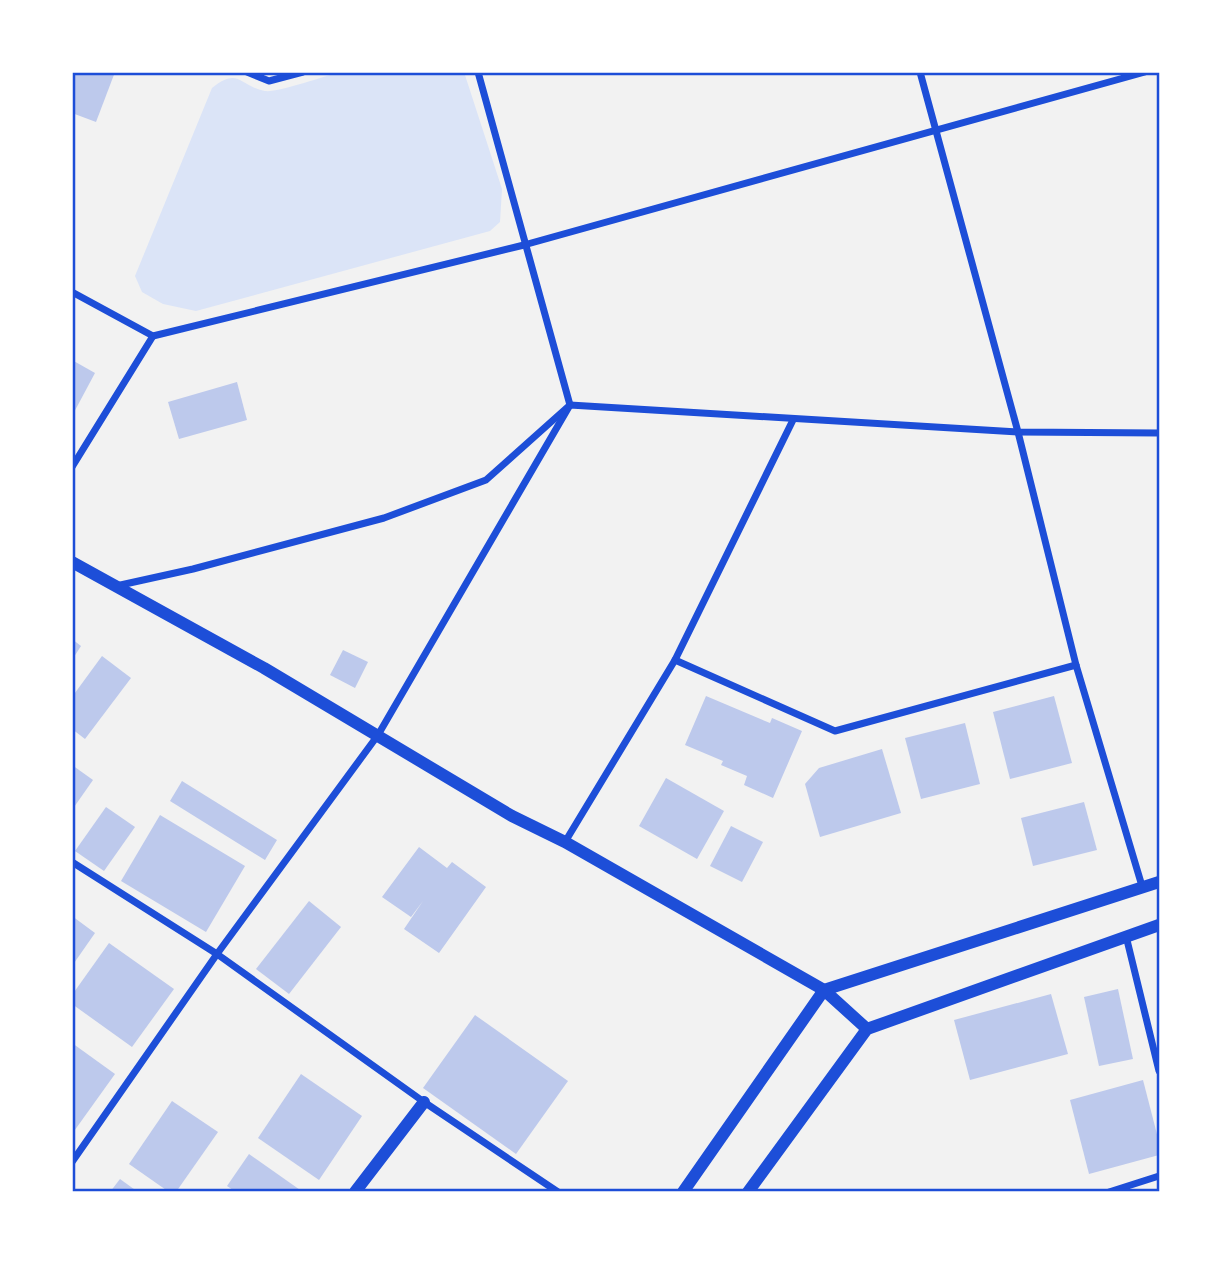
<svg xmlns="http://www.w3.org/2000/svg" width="1231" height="1264" viewBox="0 0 1231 1264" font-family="'Source Serif 4',serif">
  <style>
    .green { fill: #dbe4f7 }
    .building { fill: #bdc9ec }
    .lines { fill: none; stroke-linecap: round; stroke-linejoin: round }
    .minor { stroke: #1d4ed8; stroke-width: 7 }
    .tertiary { stroke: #1d4ed8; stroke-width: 12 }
    .neatline { fill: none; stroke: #1d4ed8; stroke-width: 2.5 }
  </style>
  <rect width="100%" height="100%" fill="#f2f2f2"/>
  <path class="green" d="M340,72H464L502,189L500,222L490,231L196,311L163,304L142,292L135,276L212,88C239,66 239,86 265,91C276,93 326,76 340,72Z"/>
  <g class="building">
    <polygon points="76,72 115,72 96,122 72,113 72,83"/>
    <polygon points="72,360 95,373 72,416"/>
    <polygon points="237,382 247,420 179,439 168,402"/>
    <polygon points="72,639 81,646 72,660"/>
    <polygon points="343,650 368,662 355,688 330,675"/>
    <polygon points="102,656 131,678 85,739 72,729 72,697"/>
    <polygon points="706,696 770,723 772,718 802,731 773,798 744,785 747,776 721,765 723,761 685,745"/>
    <polygon points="1054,696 1072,763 1010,779 993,712"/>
    <polygon points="965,723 980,784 921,799 905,738"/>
    <polygon points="882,749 901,813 820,837 805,784 819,768"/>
    <polygon points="72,765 93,780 72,810"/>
    <polygon points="666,778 724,811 697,859 639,826"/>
    <polygon points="182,781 277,840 265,860 170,801"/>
    <polygon points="1084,802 1097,850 1033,866 1021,818"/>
    <polygon points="106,807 135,827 104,871 75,851"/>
    <polygon points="160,815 245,866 206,932 121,881"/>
    <polygon points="731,826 763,842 742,882 710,866"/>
    <polygon points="419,847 447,868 452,862 486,887 439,953 404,929 423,901 411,917 382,897"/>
    <polygon points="309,901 341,927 289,994 256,969"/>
    <polygon points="72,916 95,933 72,966"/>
    <polygon points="109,943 174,989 132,1047 72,1004 72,995"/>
    <polygon points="1118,989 1133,1059 1099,1066 1084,997"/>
    <polygon points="1051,994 1068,1054 970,1080 954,1020"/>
    <polygon points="475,1015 568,1081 516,1154 423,1088"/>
    <polygon points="72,1043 115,1074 72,1134"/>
    <polygon points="301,1074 362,1116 319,1180 258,1138"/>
    <polygon points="1143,1080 1159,1142 1159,1155 1089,1174 1070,1100"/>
    <polygon points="172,1101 218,1132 176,1192 169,1192 129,1164"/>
    <polygon points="249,1154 303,1192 236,1192 227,1186"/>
    <polygon points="120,1179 138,1192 110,1192"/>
  </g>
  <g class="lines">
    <g class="minor">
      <polyline points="247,72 269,81 303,72"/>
      <polyline points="920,72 1018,432 1076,665 1142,886"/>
      <polyline points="72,292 153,336 524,245 1145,72"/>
      <polyline points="72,467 153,336"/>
      <polyline points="116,586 193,569 384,518 486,480 570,405 1018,432 1159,433"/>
      <polyline points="675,660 835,731 1076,665"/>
      <polyline points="565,842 675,660 793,420"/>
      <polyline points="72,862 217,954 424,1102 558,1192"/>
      <polyline points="1126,936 1159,1071"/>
      <polyline points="72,1162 217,954 378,735 570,405 478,72"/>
      <polyline points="1109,1192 1159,1176"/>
    </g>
    <g class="tertiary">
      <polyline points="72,562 264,668 512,816 565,842 824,990 867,1029"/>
      <polyline points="355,1192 424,1102"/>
      <polyline points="683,1192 824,990 1159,882"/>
      <polyline points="748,1192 867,1029 1159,925"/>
    </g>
  </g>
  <rect width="1231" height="1264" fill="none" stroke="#ffffff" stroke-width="147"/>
  <rect x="74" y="74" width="1084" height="1116" class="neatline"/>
</svg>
